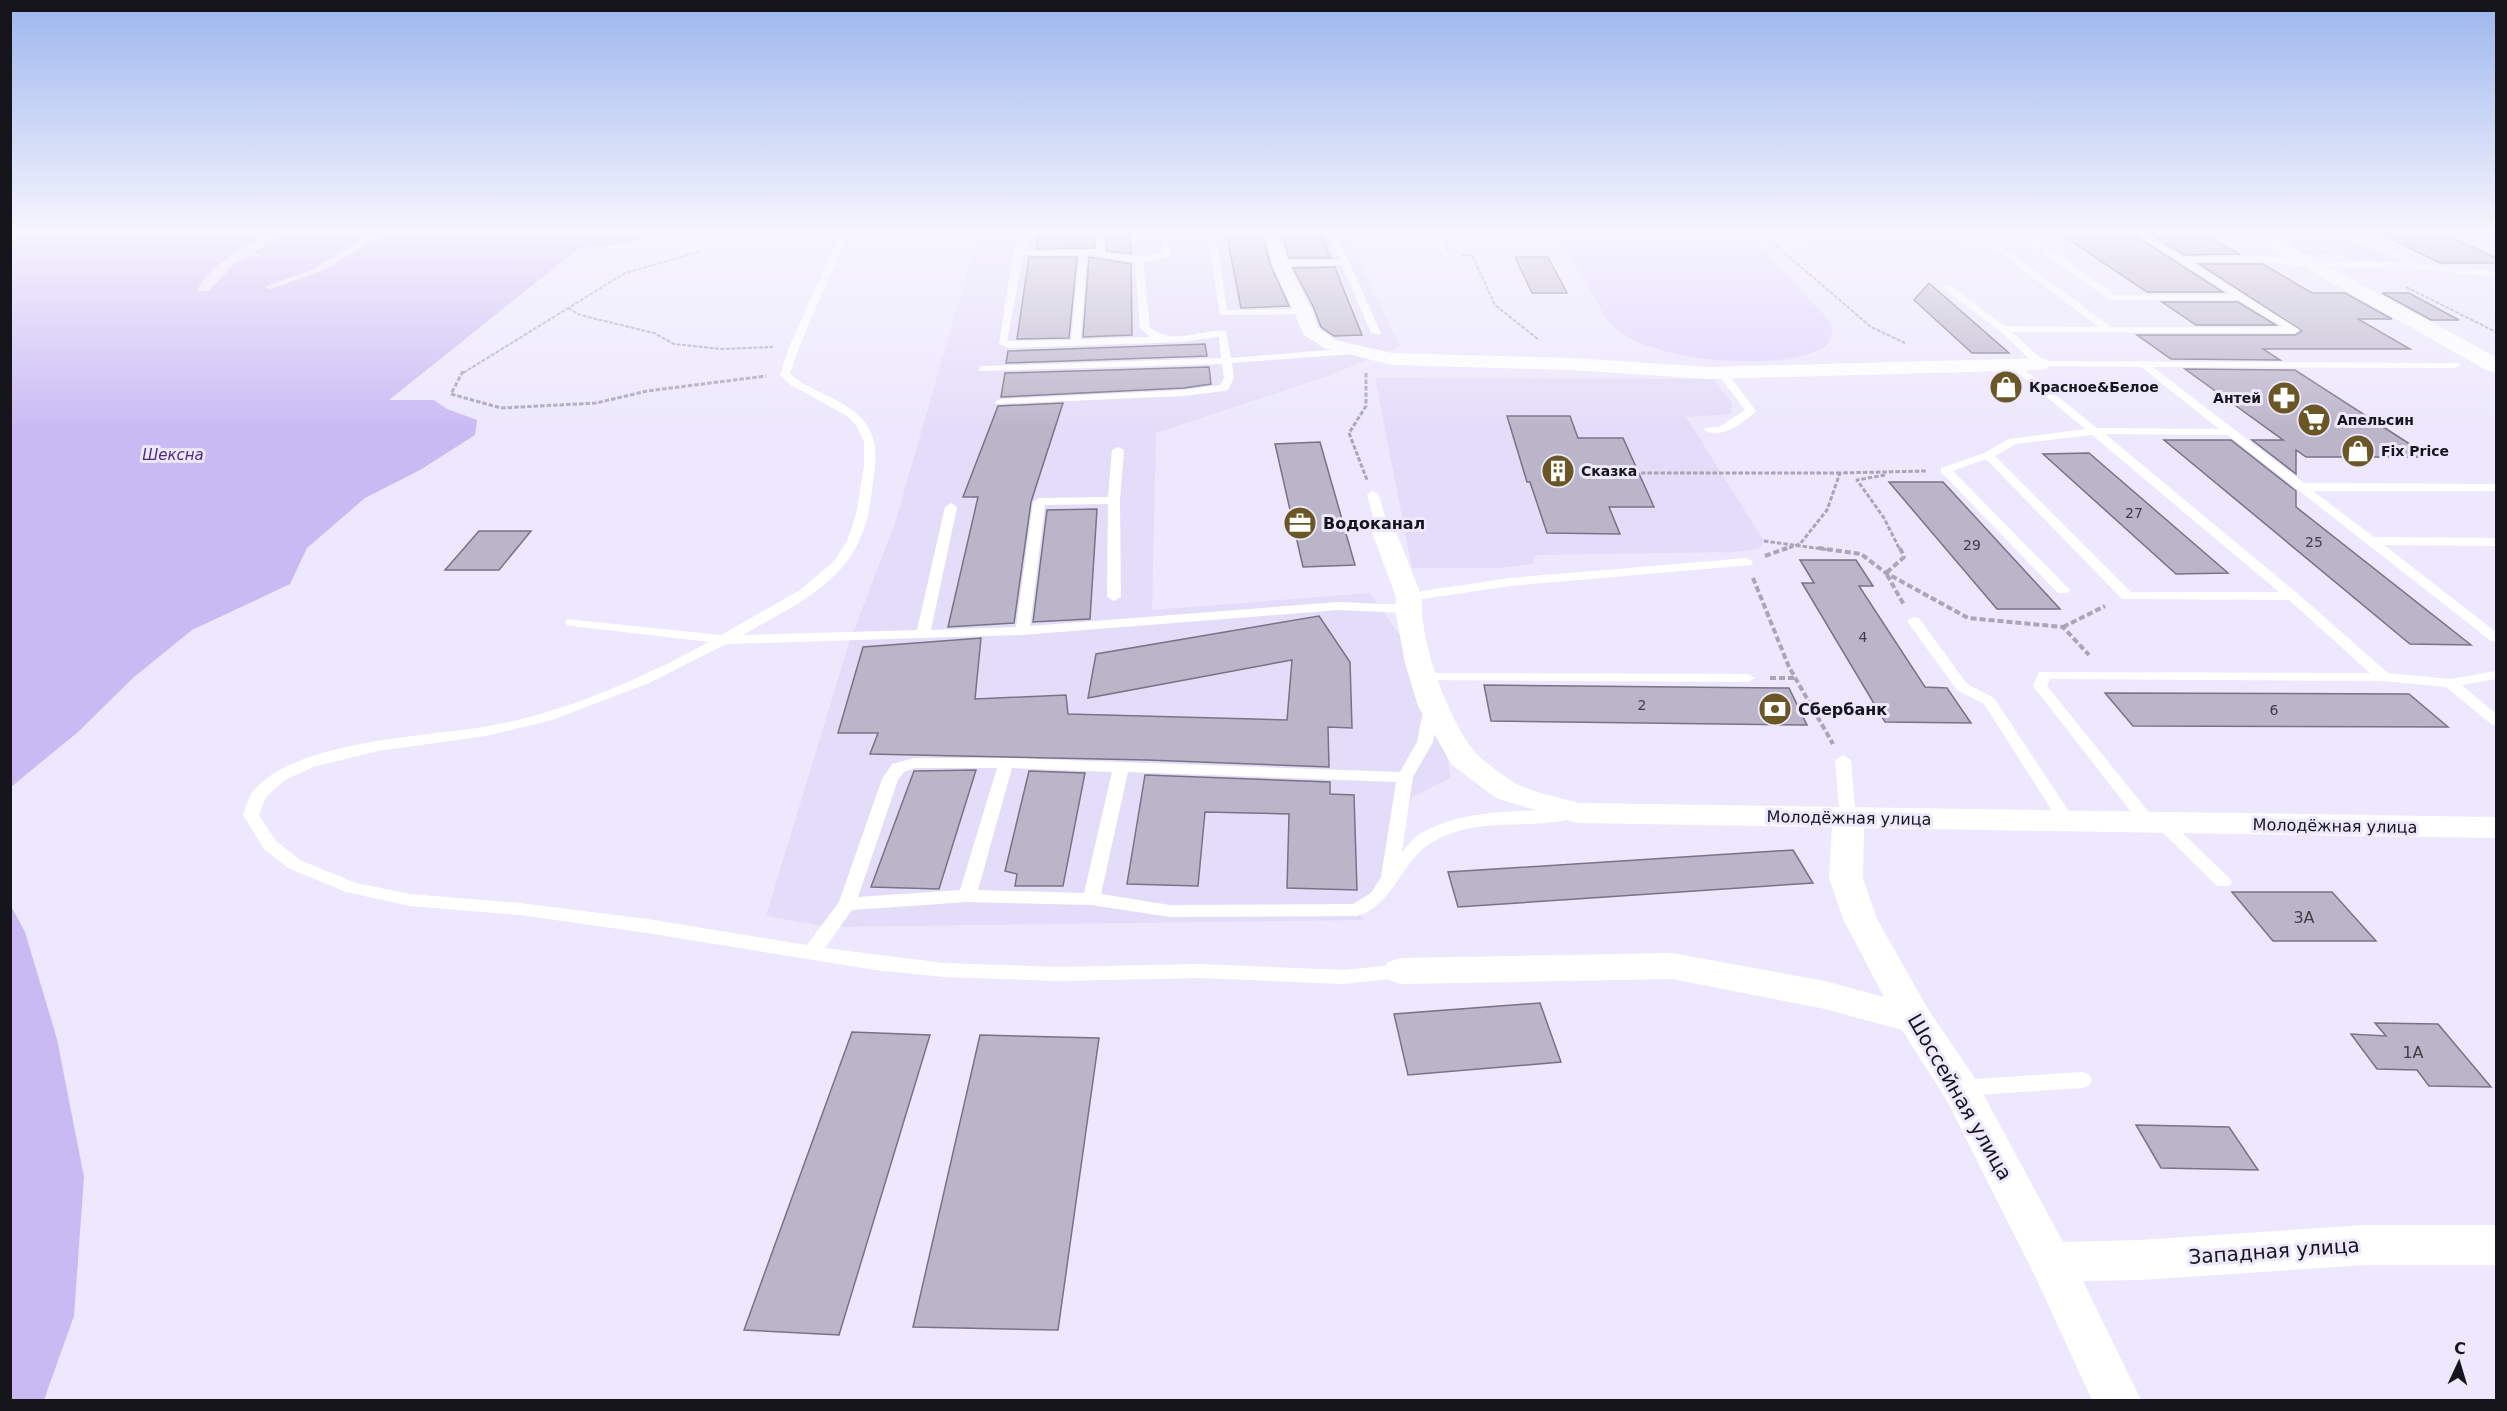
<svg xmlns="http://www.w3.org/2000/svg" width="2507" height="1411" viewBox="0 0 2507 1411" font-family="'DejaVu Sans',sans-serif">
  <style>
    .built { fill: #e4ddf9 }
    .green { fill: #e0d5fe }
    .water { fill: #cabaf4 }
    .building { fill: #bbb5c9; stroke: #787385; stroke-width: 1.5 }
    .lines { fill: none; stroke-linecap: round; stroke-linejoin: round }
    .path-far2 { stroke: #aaa6b7; stroke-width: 2; stroke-dasharray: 4 1.5; stroke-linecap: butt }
    .path-far1 { stroke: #aaa6b7; stroke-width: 3; stroke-dasharray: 4.5 2; stroke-linecap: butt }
    .path { stroke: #aaa6b7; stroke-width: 4; stroke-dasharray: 6 3; stroke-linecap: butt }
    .lane { fill: #fff; fill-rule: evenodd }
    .street { fill: #fff; fill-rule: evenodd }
    .secondary { fill: #fff; fill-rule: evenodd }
    .labels { text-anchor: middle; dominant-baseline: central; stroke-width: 6; stroke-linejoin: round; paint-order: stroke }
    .far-poi-label { font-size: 14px; font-weight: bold; fill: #17151c; stroke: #ede8fd; text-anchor: start }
    .number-label { font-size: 14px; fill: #403d47 }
    .far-water-label { font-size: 15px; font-style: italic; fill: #4d2c7f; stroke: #ede8fd }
    .poi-label { font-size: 16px; font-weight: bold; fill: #17151c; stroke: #ede8fd; text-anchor: start }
    .street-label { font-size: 16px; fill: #17151c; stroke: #ede8fd }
    .near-number-label { font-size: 16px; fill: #403d47 }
    .near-street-label { font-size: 20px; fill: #17151c; stroke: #ede8fd }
  </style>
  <rect width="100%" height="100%" fill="#ede8fd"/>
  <g class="built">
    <polygon points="979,231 1344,231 1400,346 1328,376 1156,433 1152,610 1370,593 1433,682 1451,778 1412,797 1390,877 1357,910 1364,920 829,927 766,916 848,646 895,523"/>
    <polygon points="1797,231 1967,231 1973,236 1939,258 1824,258"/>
    <polygon points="1375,378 1713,379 1732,403 1731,414 1686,417 1764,541 1759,549 1734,552 1536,555 1532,564 1499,568 1412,568"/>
  </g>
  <g class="green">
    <path d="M1557,231H1747L1828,319C1856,369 1731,362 1706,359C1688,357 1670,353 1652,347C1634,342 1618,333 1606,319Z"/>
    <polygon points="2279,232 2291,232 2332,254 2300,254"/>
    <polygon points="2300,232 2337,233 2396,261 2355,261"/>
  </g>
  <g class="water">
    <path d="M26,231H272C247,248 209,263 197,291H209L233,265L249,256H264L253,253L284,231H376L312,270L266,286V288L271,289L326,269L389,231H658C633,245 607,246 579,248L389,400H434L447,409L477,420L475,435L420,470L365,498L307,548L290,584L192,630L134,677L78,732L11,787L10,240Z"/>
    <polygon points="10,904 25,932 57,1039 84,1177 74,1316 44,1400 11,1400"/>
  </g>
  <g class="building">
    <polygon points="1039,231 1071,231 1070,236 1094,235 1095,248 1036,249"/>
    <polygon points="1226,231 1262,231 1270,264 1289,306 1241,308"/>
    <polygon points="1281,231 1320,231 1331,258 1289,258"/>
    <polygon points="2056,231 2128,231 2223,292 2147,292"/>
    <polygon points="2145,231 2199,231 2239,254 2184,255"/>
    <polygon points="2375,231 2438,231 2496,258 2496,263 2440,263"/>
    <polygon points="1130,234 1131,254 1107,251 1106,235"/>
    <polygon points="1029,257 1077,257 1069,338 1017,339"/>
    <polygon points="1089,257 1131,264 1132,335 1083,337"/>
    <polygon points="1515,257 1548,257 1567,293 1532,293"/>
    <polygon points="2199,264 2263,264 2312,293 2345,293 2392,319 2358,319 2410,349 2263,349 2280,360 2171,359 2137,335 2295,335 2302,331"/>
    <polygon points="1335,267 1341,283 1362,335 1334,336 1321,327 1313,306 1293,268"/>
    <polygon points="1929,283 2009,353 1972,353 1914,300"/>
    <polygon points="2382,293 2409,293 2459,320 2431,320"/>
    <polygon points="2162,302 2238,302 2276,325 2196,325"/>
    <polygon points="1205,344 1207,356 1006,363 1008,351"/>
    <polygon points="1209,367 1211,384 1184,388 1001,397 1005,373"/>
    <polygon points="2185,369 2295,370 2430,457 2306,457 2296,450 2296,474 2252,440 2283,440"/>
    <polygon points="1063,403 1031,502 1014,623 948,627 978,497 963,497 998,406"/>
    <polygon points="1507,416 1570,416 1578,438 1623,438 1654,507 1609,507 1620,534 1547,533 1530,482 1527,482"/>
    <polygon points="2164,440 2231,440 2296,491 2296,507 2471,645 2410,644"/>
    <polygon points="1320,442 1355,565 1303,567 1275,444"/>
    <polygon points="2089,453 2228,573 2176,574 2043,454"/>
    <polygon points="1889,482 1943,482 2060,609 1997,609"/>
    <polygon points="1097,509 1090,619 1033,622 1047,510"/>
    <polygon points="479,531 531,531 499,570 445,570"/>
    <polygon points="1800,560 1856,560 1873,586 1859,586 1925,687 1947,688 1971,723 1885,722 1802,583 1814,583"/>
    <polygon points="1319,616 1350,662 1352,728 1328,727 1329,767 1147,760 870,754 878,733 838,733 863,647 981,638 975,699 1066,695 1068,714 1287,720 1292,660 1088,698 1096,654"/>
    <polygon points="1484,685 1789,688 1807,725 1491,721"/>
    <polygon points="2105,693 2409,694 2448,727 2133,726"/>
    <polygon points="976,770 939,889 871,887 914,771"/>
    <polygon points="1029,771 1085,773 1063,886 1015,886 1017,874 1005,871"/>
    <polygon points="1145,775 1330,782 1330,794 1354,795 1357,890 1287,888 1289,814 1205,812 1198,886 1127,884"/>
    <polygon points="1793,850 1813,883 1458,907 1448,872"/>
    <polygon points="2232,892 2332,892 2376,941 2273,941"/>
    <polygon points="1540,1003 1561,1062 1408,1075 1394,1014"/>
    <polygon points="2375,1023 2438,1024 2491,1087 2429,1086 2417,1070 2377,1069 2351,1034 2386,1036"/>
    <polygon points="852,1032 930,1035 839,1335 744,1330"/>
    <polygon points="980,1035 1099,1038 1058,1330 913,1327"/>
    <polygon points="2136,1125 2229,1127 2258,1170 2161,1168"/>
  </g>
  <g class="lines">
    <g class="path-far2">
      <polyline points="1759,231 1871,327 1905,343"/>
      <polyline points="2213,231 2225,237"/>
      <polyline points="1462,255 1472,255 1495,305 1539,340"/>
      <polyline points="2406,287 2496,332"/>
      <polyline points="568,308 580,315 654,333 674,344 721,349 773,347"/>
      <polyline points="463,373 625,273 699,252"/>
    </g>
    <g class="path-far1">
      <polyline points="463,371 451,394 501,408 596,403 647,391 766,376"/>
      <polyline points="1366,373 1366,406 1349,433 1367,480"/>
      <polyline points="1628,473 1840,473"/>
      <polyline points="1885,475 1857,480 1884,518 1900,550"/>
      <polyline points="1764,541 1830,550"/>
      <polyline points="1783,550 1800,544 1827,510 1840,473 1926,471"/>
    </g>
    <g class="path">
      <polyline points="1818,548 1861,554 1886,573 1968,618 2063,627 2089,655"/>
      <polyline points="1900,548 1904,557 1886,573 1904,605"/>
      <polyline points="1765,556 1787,548"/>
      <polyline points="1753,578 1789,667 1833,744"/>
      <polyline points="2063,627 2105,606"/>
      <polyline points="1770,678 1795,678"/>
    </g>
    <g class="lane">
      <path d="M830,231H838L844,243L799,347L790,374C812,393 844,398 863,420C878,438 877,459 873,481C871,499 869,517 862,534C843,586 787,609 743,635L917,630L945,507L951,503L957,507L931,630L1016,627L1033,502L1039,498L1108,497L1112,450L1118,447L1124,450L1120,500L1121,597L1114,601L1107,597L1108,504L1045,505L1030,626L1338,602L1408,605L1415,609L1408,613L1338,610L1022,635L726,644L649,683L552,720L486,736L378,751L313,767L285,780L266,797L259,815L276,841L300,860L356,883L410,894L520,903L647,919L807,945L839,902L882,779L892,764L914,758H1006L1400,772L1417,742L1424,706L1432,701L1440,706L1433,742L1413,777L1402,852C1407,847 1412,839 1418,835C1461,808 1521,812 1570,809L1576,810L1578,814L1576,818C1527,831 1478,815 1431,843C1402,860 1393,906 1357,916L1170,917L1091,905L967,902L852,910L825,948L944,963L1058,967L1200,964L1344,970L1401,964L1408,966L1410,971L1408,976L1401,978L1344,984L1200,978L1058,981L944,977L875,970L647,933L520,915L410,906L346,892L288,868L264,849L243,815C246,807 248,797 254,790C297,741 421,737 483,727C501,724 519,720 537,715C596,698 654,672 709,642L572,626L567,625L565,622L567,619L721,635L800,590L834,561L847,541L856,515L864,466V442L856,425L847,416L791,385L780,375L789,347L836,243ZM915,768H997L960,890L858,897L898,780L904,772ZM1012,768L1112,772L1084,893L978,890ZM1128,772L1396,782L1381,877L1371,893L1353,904L1170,905L1101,894Z"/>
      <path d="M1021,231H1029L1025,251L1097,250L1096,231H1104L1105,253L1139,257L1162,252L1161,231H1169V256L1143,262L1150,327C1173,347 1201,328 1226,331L1231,358L1352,348L1357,351L1352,354L1232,363L1234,378L1228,390L1224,391L1184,396L996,404L995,402L1000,399L1184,390L1220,385L1224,378L1222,364L979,371V367L983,366L1221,358L1219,337L1181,342L1009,348L999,344L1012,260ZM1023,255H1079L1071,340L1007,341ZM1087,255H1097L1101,257L1135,262L1140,328L1150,337L1081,339Z"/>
      <polygon points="1207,231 1215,231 1227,310 1304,309 1309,312 1307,314 1220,315"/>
      <polygon points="1327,231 1335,231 1381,333 1379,335 1371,333 1342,265 1280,266 1276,263 1280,260 1340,260"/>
      <polygon points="1431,231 1439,231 1449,256 1443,256"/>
      <path d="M2016,231H2025L2115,295L2231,294L2130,231H2140L2183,257L2264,256L2311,261L2408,263L2346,231H2357L2422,264L2496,272V277L2420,269L2311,267L2264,262H2191L2300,330L2295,333L2012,332L2044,361L2459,363L2460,365L2455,368L2153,367L2304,483L2496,484V491H2313L2374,537L2496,538V546L2384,545L2496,632V642L2491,641L2228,435L2105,434L2297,593L2388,673L2450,679L2496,671V679L2462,685L2496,714V725L2491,724L2446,687L2384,681L2050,679L2047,686L2156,821L2163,818L2169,820L2229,878L2232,882L2229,886H2217L2156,826L2149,828L2143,827L2033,686L2039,672L2370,673L2289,600L2122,599L1986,459L1953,471L2070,590L2068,593H2058L1941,472V468L1984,453L2009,439L2085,429L2012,368V364L2016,363L2097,428L2219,429L2141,367L2037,366L2000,331L1945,290V286H1951L2005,326L2099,327L1990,245ZM2018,236L2110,300H2239L2284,327H2111L2000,245ZM2092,435L2279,592H2131L1995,456L2016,444Z"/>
      <polygon points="2465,231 2477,231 2496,240 2496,245"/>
      <path d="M1722,370L1726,371L1756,411C1745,422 1719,441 1704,430L1705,428L1719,427L1745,410L1717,373Z"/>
      <polygon points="1373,491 1379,495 1388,527 1386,530 1382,531 1376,527 1367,495"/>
      <polygon points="1747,558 1753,562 1752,565 1510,586 1409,601 1402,597 1409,593 1510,578"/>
      <polygon points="1914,617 1919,618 1967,684 1994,698 2076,822 2074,826 2062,826 1984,704 1957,690 1907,621"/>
      <polygon points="1424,673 1748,674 1755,678 1748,682 1419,680 1417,677 1419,674"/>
      <polygon points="1843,755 1851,760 1856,819 1854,823 1842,823 1840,819 1835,760"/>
      <polygon points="2082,1072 2089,1074 2092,1080 2089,1086 2082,1088 1960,1096 1953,1094 1950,1088 1953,1082 1960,1080"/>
    </g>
    <g class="street">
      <polygon points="1264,231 1279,231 1288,263 1313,312 1318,328 1336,340 1392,353 1572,358 1709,367 2041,358 2048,360 2050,364 2048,368 2041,370 1709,379 1572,370 1392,365 1324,348 1304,335 1272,263"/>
      <path d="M1382,520L1390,522L1394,527L1422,597C1419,640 1447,717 1474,751C1481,760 1506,778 1517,784C1535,793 1559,797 1579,803L2496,817V838L1864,828L1863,878L1877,919L1928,1009L1974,1077L2063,1242L2140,1240L2365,1225H2496V1265H2365L2140,1280L2083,1281L2141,1400H2092L2035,1276L1946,1099L1902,1030L1825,1009L1672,979L1401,984L1388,980L1383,971L1388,962L1401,958L1672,953L1825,981L1884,997L1843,919L1829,878L1832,827L1577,823L1496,798L1452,765L1418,706L1405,663L1395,609L1396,597L1370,527L1374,522Z"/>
    </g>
    <polygon class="secondary" points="2240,231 2262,231 2496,357 2496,372 2488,371"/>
  </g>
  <linearGradient id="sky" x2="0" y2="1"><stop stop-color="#9cb6ed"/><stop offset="0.54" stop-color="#f7f5fe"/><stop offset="1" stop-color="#f7f5fe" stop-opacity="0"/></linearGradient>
  <rect width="2507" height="429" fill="url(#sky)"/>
  <defs>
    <g id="shop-disc" transform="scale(1.725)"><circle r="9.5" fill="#6b5726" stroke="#ede8fd"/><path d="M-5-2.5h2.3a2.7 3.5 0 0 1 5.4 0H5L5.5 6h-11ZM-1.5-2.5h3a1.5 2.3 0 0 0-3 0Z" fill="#fff"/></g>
    <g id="pharmacy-disc" transform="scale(1.725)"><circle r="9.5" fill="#6b5726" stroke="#ede8fd"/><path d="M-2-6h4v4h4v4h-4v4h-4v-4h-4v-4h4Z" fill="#fff"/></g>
    <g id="supermarket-disc" transform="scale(1.725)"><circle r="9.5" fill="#6b5726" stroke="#ede8fd"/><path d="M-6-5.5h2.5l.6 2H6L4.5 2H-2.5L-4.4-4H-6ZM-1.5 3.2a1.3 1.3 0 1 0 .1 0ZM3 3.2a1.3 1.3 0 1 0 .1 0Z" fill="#fff"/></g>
    <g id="building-disc" transform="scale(1.725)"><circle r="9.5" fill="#6b5726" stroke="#ede8fd"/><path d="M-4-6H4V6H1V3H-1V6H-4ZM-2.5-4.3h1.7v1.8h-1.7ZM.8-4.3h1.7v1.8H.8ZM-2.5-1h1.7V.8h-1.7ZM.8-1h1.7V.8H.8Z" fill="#fff"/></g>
    <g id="office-disc" transform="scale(1.725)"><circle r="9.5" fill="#6b5726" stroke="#ede8fd"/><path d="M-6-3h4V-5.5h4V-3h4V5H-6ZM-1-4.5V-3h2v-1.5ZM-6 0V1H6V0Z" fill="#fff"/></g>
    <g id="bank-disc" transform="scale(1.725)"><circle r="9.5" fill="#6b5726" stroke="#ede8fd"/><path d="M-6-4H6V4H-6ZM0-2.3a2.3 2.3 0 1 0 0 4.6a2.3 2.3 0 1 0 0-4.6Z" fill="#fff"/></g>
  </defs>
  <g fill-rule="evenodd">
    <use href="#shop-disc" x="2006" y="387"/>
    <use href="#pharmacy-disc" x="2284" y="398"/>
    <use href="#supermarket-disc" x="2314" y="420"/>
    <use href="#shop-disc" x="2358" y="451"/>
    <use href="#building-disc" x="1558" y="471"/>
    <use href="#office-disc" x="1300" y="523"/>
    <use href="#bank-disc" x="1775" y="709"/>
  </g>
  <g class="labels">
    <g class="far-poi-label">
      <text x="2029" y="387">Красное&amp;Белое</text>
      <text x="2261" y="398" text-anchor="end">Антей</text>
      <text x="2337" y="420">Апельсин</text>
      <text x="2381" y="451">Fix Price</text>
      <text x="1581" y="471">Сказка</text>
    </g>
    <g class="number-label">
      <text x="2134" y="513">27</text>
      <text x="2314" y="542">25</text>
      <text x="1972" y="545">29</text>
      <text x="1863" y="637">4</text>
      <text x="1642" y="705">2</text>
      <text x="2274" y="710">6</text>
    </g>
    <g class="far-water-label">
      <text x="173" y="455">Шексна</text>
    </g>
    <g class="poi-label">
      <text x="1323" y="523">Водоканал</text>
      <text x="1798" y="709">Сбербанк</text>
    </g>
    <g class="street-label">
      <text transform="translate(1849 818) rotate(1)">Молодёжная улица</text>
      <text transform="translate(2335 826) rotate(1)">Молодёжная улица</text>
    </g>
    <g class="near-number-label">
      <text x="2304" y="917">3А</text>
      <text x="2413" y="1052">1А</text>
    </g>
    <g class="near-street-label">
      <text transform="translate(1960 1097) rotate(60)">Шоссейная улица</text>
      <text transform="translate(2274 1251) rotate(-4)">Западная улица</text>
    </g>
  </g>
  <rect width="2507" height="1411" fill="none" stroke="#17151c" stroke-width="24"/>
  <g transform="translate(2459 1363) rotate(4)" stroke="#ede8fd" stroke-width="4.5" paint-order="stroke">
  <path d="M0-4.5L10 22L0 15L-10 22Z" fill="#17151c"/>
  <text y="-9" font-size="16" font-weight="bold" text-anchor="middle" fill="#17151c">С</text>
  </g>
</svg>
